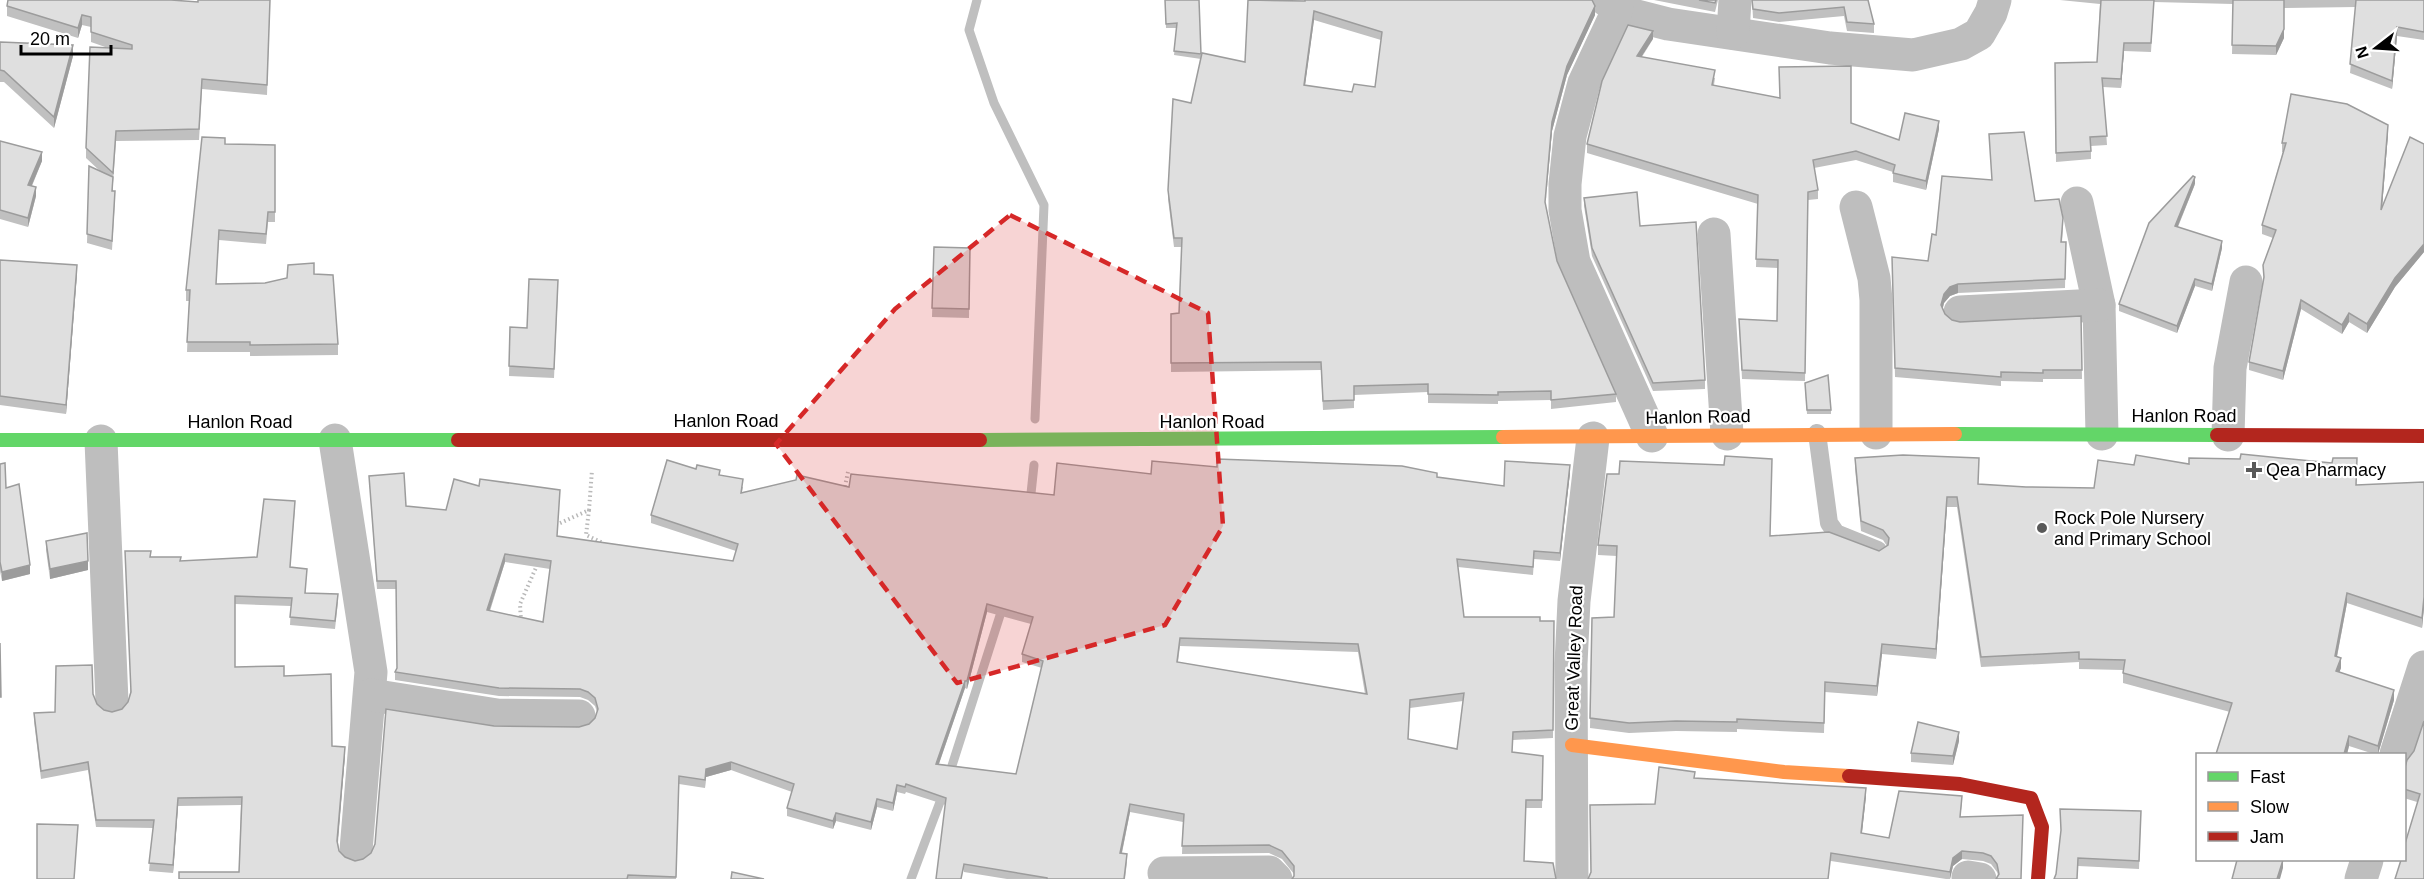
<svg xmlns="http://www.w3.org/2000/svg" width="2424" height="879" viewBox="0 0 2424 879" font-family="Arial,sans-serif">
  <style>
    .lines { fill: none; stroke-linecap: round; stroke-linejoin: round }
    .stream { stroke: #bfbfbf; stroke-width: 9 }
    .path { stroke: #b9b9b9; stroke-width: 4; stroke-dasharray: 1.5 3; stroke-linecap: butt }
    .lane { stroke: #bebebe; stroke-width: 18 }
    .street { stroke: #bebebe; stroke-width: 33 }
    .fast { stroke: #63d668; stroke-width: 14 }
    .slow { stroke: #ff974d; stroke-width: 14 }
    .jam { stroke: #b3261e; stroke-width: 14 }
    .wall { fill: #c0c0c0; fill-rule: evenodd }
    .shaded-wall { fill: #9c9c9c }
    .building { fill: #dfdfdf; stroke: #9c9c9c; stroke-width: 1.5; fill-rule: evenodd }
    .marked { fill: #d62828; fill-opacity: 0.2; stroke: #d62828; stroke-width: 4.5; stroke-dasharray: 12 8; stroke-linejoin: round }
    .poi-dot { fill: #595959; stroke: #fff; stroke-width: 2 }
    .labels { text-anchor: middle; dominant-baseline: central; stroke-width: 4.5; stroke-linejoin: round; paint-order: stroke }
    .street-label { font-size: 18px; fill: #000; stroke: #fff }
    .poi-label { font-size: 18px; fill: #000; stroke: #fff; text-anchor: start }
  </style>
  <rect width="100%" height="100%" fill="#fff"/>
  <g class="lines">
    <g class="stream">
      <polyline points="977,0 969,30 994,103 1044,205 1035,419"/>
      <polyline points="1030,503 1034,465"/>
      <polyline points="949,775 1003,606"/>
      <polyline points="911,879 943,794"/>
    </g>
    <g class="path">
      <polyline points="844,491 848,472"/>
      <polyline points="589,510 586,535 603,543"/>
      <polyline points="556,525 589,510 592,470"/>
      <polyline points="521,621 520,604 538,563"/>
    </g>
    <polyline class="lane" points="1817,433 1829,523 1836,533 1878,550"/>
    <g class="street">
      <polyline points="1606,0 1629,14 1668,24 1830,48 1913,55 1961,44 1979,34 1991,13 1995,0"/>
      <polyline points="1618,0 1614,19 1584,83 1570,136 1565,184 1565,210 1574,262 1652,436"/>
      <polyline points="1733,33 1735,0"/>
      <polyline points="2077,203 2099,305 2102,434"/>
      <polyline points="1856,207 1874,278 1876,300 1876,433"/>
      <polyline points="1714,234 1727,434"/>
      <polyline points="1960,312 2099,305"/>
      <polyline points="2228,435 2230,368 2246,282"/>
      <polyline points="335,440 371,672 356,850"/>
      <polyline points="101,441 112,701"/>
      <polyline points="371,695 497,715 579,716"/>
      <polyline points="2396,754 2424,667"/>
      <polyline points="1164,873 1269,872 1276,879"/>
      <polyline points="1968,877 1980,879"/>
      <polyline points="1572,879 1571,664 1574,601 1593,438"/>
      <polyline points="2361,879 2367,860"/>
    </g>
    <g class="fast">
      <polyline points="1955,434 2217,435"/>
      <polyline points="0,440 458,440"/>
      <polyline points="980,440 1503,437"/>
    </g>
    <g class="slow">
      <polyline points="1503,437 1955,434"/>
      <polyline points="1572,745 1784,772 1849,776"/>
    </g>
    <g class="jam">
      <polyline points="2217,435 2424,436"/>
      <polyline points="458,440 980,440"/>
      <polyline points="1849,776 1960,784 2031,798 2042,827 2038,879"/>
    </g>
  </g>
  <g class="wall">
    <polygon points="270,0 267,95 202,89 199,140 116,141 113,183 113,191 115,200 112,250 87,243 89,166 101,172 86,158 86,148 108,48 91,42 91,27 82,25 78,38 7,16 7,6"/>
    <path d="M1165,0L1201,55L1245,62L1305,1L1595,15L1567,75L1552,131L1545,204L1557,261L1616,394V402L1551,409V400L1498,401V404L1428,403V392L1354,395V408L1323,410L1321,370L1171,372V314L1179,313L1182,247H1174L1168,199V190L1191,103L1201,59L1174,55L1177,28H1166ZM1314,20L1381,40L1375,87L1352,92L1305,85Z"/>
    <polygon points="1654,0 1718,0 1715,12"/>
    <polygon points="1752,0 1868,0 1874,24 1874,33 1847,31 1844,16 1779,22 1753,18"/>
    <polygon points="2060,0 2424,0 2424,40 2397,36 2392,89 2350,73 2356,7 2284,8 2284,38 2276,55 2232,54 2233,4 2154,2 2151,52 2124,51 2121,88 2103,87 2107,145 2091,146 2091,159 2056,162 2055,63 2097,62 2100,4"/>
    <polygon points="1653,39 1642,57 1715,78 1714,85 1851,123 1899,140 1939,129 1926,190 1893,182 1893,172 1856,160 1814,168 1818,190 1818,199 1808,200 1805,381 1742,379 1739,319 1777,321 1778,268 1756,267 1758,204 1587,153 1587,144"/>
    <polygon points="0,42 73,56 54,128 4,82 0,82"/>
    <polygon points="2388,134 2382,208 2424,144 2424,252 2395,287 2367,333 2349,322 2342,334 2301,309 2283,380 2249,370 2249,362 2264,281 2263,265 2273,238 2262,234 2262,225 2283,152 2282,152 2282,143"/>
    <polygon points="0,141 42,161 32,186 36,196 28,227 0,219"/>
    <polygon points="225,144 275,145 275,222 268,222 266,244 219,240 216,284 265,283 314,274 338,344 338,355 250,356 250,352 187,352 189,301 186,301 186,290"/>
    <polygon points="2195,184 2178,227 2222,248 2212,291 2195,286 2177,333 2119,311 2119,304"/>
    <polygon points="1584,198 1705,380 1705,389 1653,391 1592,256 1584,206"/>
    <polygon points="2035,201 2063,227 2062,242 2066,242 2065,288 1958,293 1950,296 1944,303 1943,308 1945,314 1952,320 1960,322 2081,316 2082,379 2043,379 2043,382 2001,381 2001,386 1895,377 1892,257 1928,261 1936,235"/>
    <polygon points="934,247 970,248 969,318 932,317"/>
    <polygon points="0,260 77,273 66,414 0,405"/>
    <polygon points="558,290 554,378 509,376 510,327 527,328"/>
    <polygon points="1805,388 1831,410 1831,414 1807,414"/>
    <polygon points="1855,458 1978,484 2026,487 2094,488 2134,465 2189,464 2357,485 2424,482 2424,607 2422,628 2347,603 2337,657 2341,668 2339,672 2394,700 2378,754 2374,754 2349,746 2347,754 2216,754 2230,712 2123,683 2123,670 2079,669 2079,662 1981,667 1957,507 1947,507 1936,659 1882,654 1877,696 1825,692 1824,733 1737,729 1737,732 1676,731 1629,733 1590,728 1592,618 1614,617 1617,556 1598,555 1598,545 1770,535 1879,551 1887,546 1883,540 1861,531 1855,468"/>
    <polygon points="0,464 30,574 2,581 0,571"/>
    <path d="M1217,467L1437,477L1504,486L1570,473L1560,561L1534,559L1533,575L1458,567L1464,617L1540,621H1554L1553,738L1513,740L1512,752L1543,756L1542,808H1526L1294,876V874L1282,859L1269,853L1182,854L1183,822L1130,812L1122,853L1127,862L1125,879H1007L964,872L946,805L906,792L905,794L897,792L893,811L877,807L871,830L836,821L833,829L787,816V808L792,792L731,770L706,777L705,788L679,784L676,879H179L239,872L241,805L178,806L173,873L149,871L153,828L96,827L88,770L41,779L34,721V713L55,712L93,694L97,704L104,710L112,712L122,709L128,702L130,693L150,557L180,561L257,557L295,508L290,567L306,593L338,602L335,629L290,625L291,606L235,604V667L284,676L332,746L345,755L338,843L339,851L345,857L355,861L363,859L371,853L494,726L579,727L589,724L595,718L597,712L595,706L588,700L580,697L499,696L395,680V672L397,668L396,589H377L369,476L406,506L558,536L733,561L736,551L651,523V515L720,476L743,487L742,492L849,487L1054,495L1151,474ZM505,562L550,569L543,622L490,611ZM987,612L1031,624L1022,654V662L1042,668L1016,774L939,764L965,688L967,689ZM1180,646L1358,652L1365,694L1178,662ZM1463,701L1457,749L1408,739L1410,708Z"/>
    <polygon points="46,541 88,570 50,579 46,550"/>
    <polygon points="2424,721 2424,879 2417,802 2404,798 2404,771 2414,751"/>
    <polygon points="1959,741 1953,765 1911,762 1911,753"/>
    <polygon points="1695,778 1866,796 1862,833 1889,838 1962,804 1960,817 2023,815 1998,875 1997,872 1991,864 1983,861 1962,859 1953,866 1950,879 1946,879 1831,861 1655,804"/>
    <polygon points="2060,809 2141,811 2139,869 2078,866 2056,874 2061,834"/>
  </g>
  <g class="shaded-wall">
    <polygon points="2284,0 2284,38 2276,55 2276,46"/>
    <polygon points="1595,6 1595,15 1567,75 1552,131 1545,210 1552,122 1567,66"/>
    <polygon points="1314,11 1314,20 1304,93 1304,85"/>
    <polygon points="82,15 82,25 78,38 78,28"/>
    <polygon points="2397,27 2397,36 2392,89 2392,81"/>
    <polygon points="1653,31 1653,39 1637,64 1637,56"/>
    <polygon points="2124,43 2124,51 2121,88 2121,79"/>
    <polygon points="73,45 73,56 54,128 54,117"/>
    <polygon points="1939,121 1939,129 1926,190 1926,181"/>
    <polygon points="2388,125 2388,134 2381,219 2381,210"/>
    <polygon points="42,152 42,161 28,194 28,185"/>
    <polygon points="2195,177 2195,184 2175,233 2175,226"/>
    <polygon points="36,187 36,196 28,227 28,218"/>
    <polygon points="2222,241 2222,248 2212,291 2212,284"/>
    <polygon points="2424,244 2424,252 2395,287 2367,333 2367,324 2395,278"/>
    <polygon points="77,265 77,273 66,414 66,405"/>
    <polygon points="2195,279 2195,286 2177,333 2177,326"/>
    <polygon points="1958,284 1958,293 1950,296 1944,303 1941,314 1941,305 1944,294 1950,287"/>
    <polygon points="2301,300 2301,309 2283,380 2283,371"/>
    <polygon points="2349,313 2349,322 2342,334 2342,325"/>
    <polygon points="1570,465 1570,473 1560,561 1560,553"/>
    <polygon points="1947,497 1947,507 1936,659 1936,649"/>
    <polygon points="505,554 505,562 487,618 487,610"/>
    <polygon points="88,561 88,570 50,579 50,569"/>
    <polygon points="30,565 30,574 2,581 2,572"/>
    <polygon points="2347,593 2347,603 2335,666 2335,656"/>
    <polygon points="2424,597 2424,607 2422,628 2422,618"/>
    <polygon points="987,604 987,612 967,689 967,681"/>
    <polygon points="1882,644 1882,654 1877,696 1877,686"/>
    <polygon points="2341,658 2341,668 2336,681 2336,671"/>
    <polygon points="965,681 965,688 936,772 936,764"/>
    <polygon points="2394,690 2394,700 2378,754 2378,746"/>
    <polygon points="1959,732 1959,741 1953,765 1953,756"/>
    <polygon points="2349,736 2349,746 2347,754 2344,754"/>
    <polygon points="345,747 345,755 337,849 337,841"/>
    <polygon points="731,762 731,770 706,777 705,788 706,769"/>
    <polygon points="897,785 897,792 893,811 893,803"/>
    <polygon points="1866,788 1866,796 1861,841 1861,833"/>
    <polygon points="178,798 178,806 173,873 173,865"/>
    <polygon points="877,799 877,807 871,830 871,822"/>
    <polygon points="1130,804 1130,812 1120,861 1120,853"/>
    <polygon points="836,813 836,821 833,829 833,821"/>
    <polygon points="1962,851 1962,859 1953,866 1950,879 1950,872 1953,858"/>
    <polygon points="2283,860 2283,868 2280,879 2277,879"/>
  </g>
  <g class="building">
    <polygon points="8,0 171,0 198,2 198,0 270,0 267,85 202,79 199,129 116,131 113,173 86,148 90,47 132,49 132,45 91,32 91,17 82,15 78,28 7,6"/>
    <polygon points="1165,0 1199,0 1201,54 1174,51 1177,23 1166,24"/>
    <path d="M1248,0L1305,1V0H1592L1595,6L1567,66L1552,122L1545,202L1557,261L1616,394L1551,400V391L1498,392V395L1428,394V384L1354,386V400L1323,401L1321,362L1171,363V314L1179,313L1182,238H1174L1168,190L1173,99L1191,103L1202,53L1245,62ZM1314,11L1382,32L1375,87L1354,84L1352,92L1304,85Z"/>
    <polygon points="1699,0 1716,0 1715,3"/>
    <polygon points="1752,0 1868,0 1874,24 1847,22 1844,7 1779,13 1753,9"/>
    <polygon points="2101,0 2154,0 2151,43 2124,43 2121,79 2102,78 2107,136 2090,137 2091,151 2056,153 2055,63 2097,62"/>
    <polygon points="2233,0 2284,0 2284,29 2276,46 2232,45"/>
    <polygon points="2356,0 2424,0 2424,32 2397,27 2392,81 2350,64"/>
    <polygon points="1628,25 1653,31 1637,56 1715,70 1712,85 1780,98 1779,67 1851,66 1851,123 1899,140 1905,113 1939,121 1926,181 1893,173 1895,165 1856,151 1813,160 1818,190 1808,192 1805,373 1742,370 1739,319 1777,321 1778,260 1756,259 1758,195 1587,144 1602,81"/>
    <polygon points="0,42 73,45 54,117 4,71 0,70"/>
    <polygon points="2291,94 2347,104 2388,125 2381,210 2410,137 2424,144 2424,244 2395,278 2367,324 2349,313 2342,325 2301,300 2283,371 2249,362 2264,277 2263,265 2276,230 2262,225 2286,143 2282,143"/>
    <polygon points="2024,132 2035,201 2059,199 2063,218 2061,242 2066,242 2065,279 1958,284 1950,287 1944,294 1941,305 1945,314 1952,320 1960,322 2081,316 2082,370 2043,370 2043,373 2001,372 2001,377 1895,368 1892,257 1928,261 1932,234 1936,235 1942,176 1992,180 1989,134"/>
    <polygon points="202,137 225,138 225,144 275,145 275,212 268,212 266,234 219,230 216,284 265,283 287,278 288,265 314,263 314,274 333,275 338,344 250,345 250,342 187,342 190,290 186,290"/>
    <polygon points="0,141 42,152 28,185 36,187 28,218 0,210"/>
    <polygon points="89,166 113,177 112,191 115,191 112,241 87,234"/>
    <polygon points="2193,176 2195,177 2175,226 2222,241 2212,284 2195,279 2177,326 2119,304 2149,223"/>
    <polygon points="1637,192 1640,226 1696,222 1705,380 1653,383 1592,248 1584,198"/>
    <polygon points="934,247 970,248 969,309 932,308"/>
    <polygon points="0,260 77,265 66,405 0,396"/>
    <polygon points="529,279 558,280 554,369 509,366 510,327 527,328"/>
    <polygon points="1828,375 1831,410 1807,410 1805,383"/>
    <polygon points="2241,454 2332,463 2333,458 2357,458 2356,485 2424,482 2424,597 2422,618 2347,593 2335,656 2341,658 2336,671 2394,690 2378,746 2349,736 2344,754 2216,754 2232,703 2123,673 2125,660 2079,659 2079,652 1981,657 1957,497 1947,497 1936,649 1882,644 1877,686 1825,682 1824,723 1737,719 1737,722 1676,721 1629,723 1590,718 1592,618 1614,617 1617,546 1598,545 1607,474 1619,474 1620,461 1724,465 1725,456 1772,459 1770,536 1829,532 1879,551 1888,545 1889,538 1883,530 1861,521 1855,458 1903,455 1979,458 1978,484 2026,487 2094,488 2098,460 2134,465 2136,455 2189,464 2189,458 2240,459"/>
    <path d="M1217,459L1402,466L1437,473V477L1504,486L1505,461L1570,465L1560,553L1534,551L1533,567L1457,559L1464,617H1540V621H1554L1553,730L1513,732L1512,752L1543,756L1542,800H1526L1524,861L1553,863L1556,879H1292L1294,876V866L1282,851L1269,845L1182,846L1184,814L1130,804L1120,853L1127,854L1124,879H1047V878L964,864L961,879H936L946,798L906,784L905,787L897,785L893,803L877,799L871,822L836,813L833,821L787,808L794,784L731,762L706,769L705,780L679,776L676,877L628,875L627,879H179V872H239L242,797L178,798L173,865L149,863L154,820H96L88,762L41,771L34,713L55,712L56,666L92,665L93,694L97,704L104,710L112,712L122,709L128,702L131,692L125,551H151L150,557H181L180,561L257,557L264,499L295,501L290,567L307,569L305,593L338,594L335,621L290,617L292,598L235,596V667L284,666V676L331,674L332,746L345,747L337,841L339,851L345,857L355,861L363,859L371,853L375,844L386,709L494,726L579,727L589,724L595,718L598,709L595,698L588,692L580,689L499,688L395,672L397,668L396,581H377L369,476L404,473L406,506L446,510L454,479L479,486L480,479L560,490L557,536L733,561L738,544L651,515L667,460L696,469L697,465L720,470L719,475L743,479L741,493L796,480L797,475L849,487L851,474L1054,495L1057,463L1151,474L1152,461L1217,467ZM505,554L551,561L543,622L487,610ZM987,604L1033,617L1022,654L1043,661L1016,774L936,764L965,681H967ZM1180,638L1358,644L1367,694L1177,662ZM1464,693L1457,749L1408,739L1410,700Z"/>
    <polygon points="5,463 6,488 19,484 30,565 2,572 0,562 0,464"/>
    <polygon points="87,533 88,561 50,569 46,541"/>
    <polygon points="0,643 1,697 0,697"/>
    <polygon points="2424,721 2424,879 2395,879 2401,860 2404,860 2404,847 2420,794 2404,789 2404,771 2407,760 2414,751"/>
    <polygon points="1918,722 1959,732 1953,756 1911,753"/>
    <polygon points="1659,767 1695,772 1694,778 1866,788 1861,833 1889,838 1899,791 1962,796 1960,817 2023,815 2021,878 2021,879 1996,879 1999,874 1997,864 1991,856 1983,853 1962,851 1953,858 1950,872 1831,853 1828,879 1588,879 1591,872 1590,805 1655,804"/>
    <polygon points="2060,809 2141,811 2139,861 2078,858 2077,879 2054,879 2056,874 2061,830"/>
    <polygon points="37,824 78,825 74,879 37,879"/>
    <polygon points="2237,860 2283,860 2277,879 2232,879"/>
    <polygon points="732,872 764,879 731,879"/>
  </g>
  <path class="marked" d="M1010,215L1208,313L1223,526L1165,625L957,683L776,444L895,309Z"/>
  <g class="poi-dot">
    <path d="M2251 461h6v6h6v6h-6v6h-6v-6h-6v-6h6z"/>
    <circle cx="2042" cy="528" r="6"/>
  </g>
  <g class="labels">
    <g class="street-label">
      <text x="2184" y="416">Hanlon Road</text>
      <text transform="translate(1698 417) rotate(-1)">Hanlon Road</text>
      <text x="726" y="421">Hanlon Road</text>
      <text x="240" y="422">Hanlon Road</text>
      <text x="1212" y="422">Hanlon Road</text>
      <text transform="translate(1574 658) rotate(-88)">Great Valley Road</text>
    </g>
    <g class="poi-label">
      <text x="2266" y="470">Qea Pharmacy</text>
      <text x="2054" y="518">Rock Pole Nursery<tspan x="2054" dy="21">and Primary School</tspan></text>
    </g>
  </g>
  <rect x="2196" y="753" width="210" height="108" fill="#ffffff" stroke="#999999" stroke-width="1.5"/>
  <rect x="2208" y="772" width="30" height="9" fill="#63d668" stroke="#999999" stroke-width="1.5"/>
  <text x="2250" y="783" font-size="18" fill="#000000">Fast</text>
  <rect x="2208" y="802" width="30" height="9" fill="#ff974d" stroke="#999999" stroke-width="1.5"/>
  <text x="2250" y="813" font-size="18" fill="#000000">Slow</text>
  <rect x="2208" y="832" width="30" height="9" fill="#b3261e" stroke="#999999" stroke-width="1.5"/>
  <text x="2250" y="843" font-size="18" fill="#000000">Jam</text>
  <g transform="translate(2376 48) rotate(253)" stroke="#ffffff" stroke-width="4.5" paint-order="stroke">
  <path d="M0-4.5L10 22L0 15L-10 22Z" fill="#000000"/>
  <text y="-9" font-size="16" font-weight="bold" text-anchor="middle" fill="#000000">N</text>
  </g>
  <path d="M21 45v9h90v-9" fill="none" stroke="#000000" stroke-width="3"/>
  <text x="30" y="45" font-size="18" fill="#000000" stroke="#ffffff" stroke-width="4.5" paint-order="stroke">20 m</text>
</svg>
